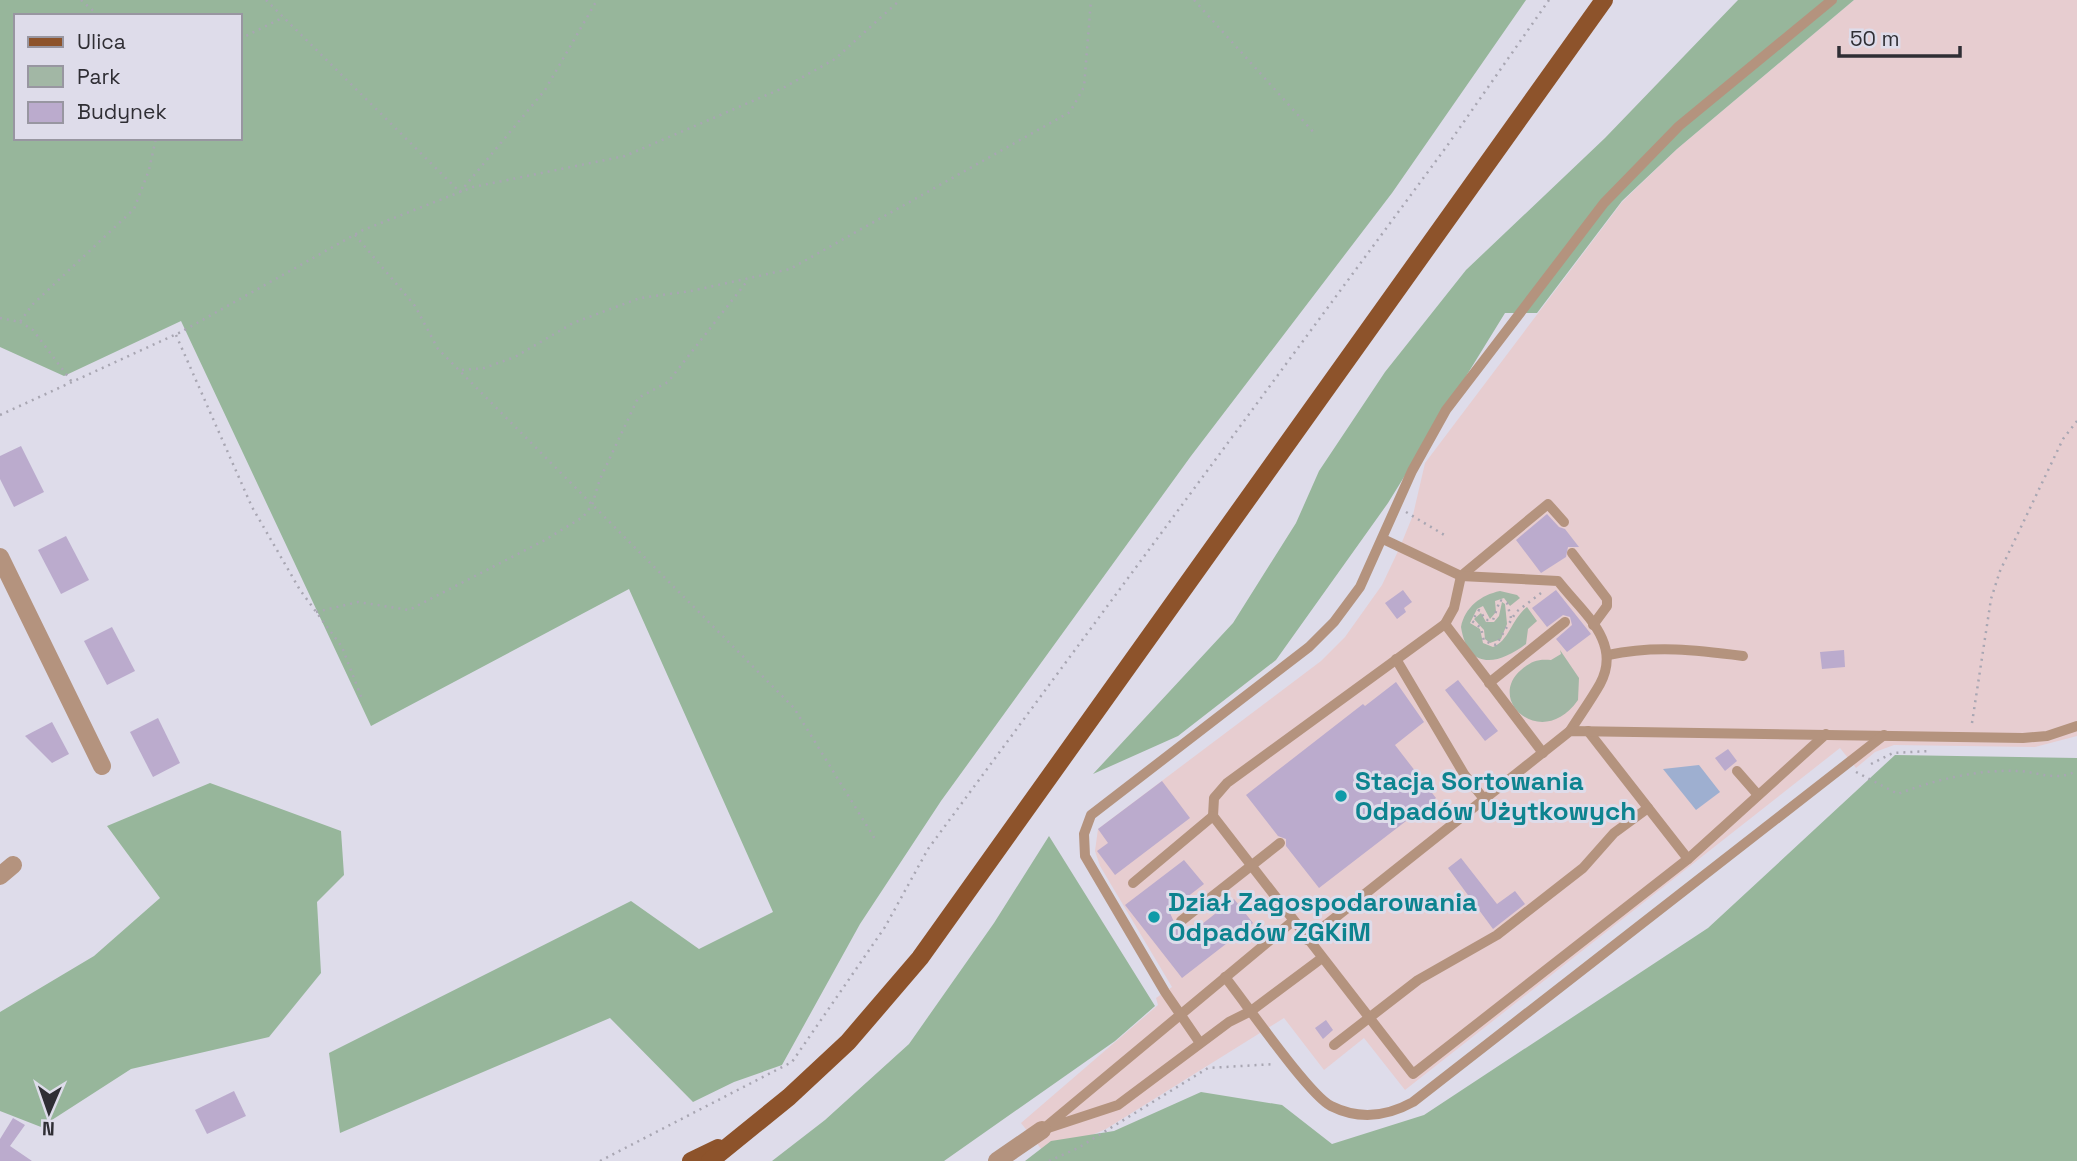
<svg xmlns="http://www.w3.org/2000/svg" width="2077" height="1161" viewBox="0 0 2077 1161" font-family="'Space Grotesk',sans-serif">
  <style>
    .industrial { fill: #e7cdd0 }
    .green { fill: #a2b7a5 }
    .forest { fill: #97b69b; fill-rule: evenodd }
    .water { fill: #9eafd0 }
    .building { fill: #bbabcd }
    .lines { fill: none; stroke-linecap: round; stroke-linejoin: round }
    .path { stroke: #a8a6b2; stroke-width: 2.5; stroke-dasharray: 2 5; stroke-linecap: butt }
    .lane { stroke: #b4937e; stroke-width: 10 }
    .street { stroke: #b4937e; stroke-width: 18 }
    .primary { stroke: #8d532b; stroke-width: 18 }
    .culture-dot { fill: #0f9aa8; stroke: #dedcea; stroke-width: 2.5 }
    .labels { text-anchor: middle; dominant-baseline: central; stroke-width: 6; stroke-linejoin: round; paint-order: stroke }
    .culture-label { font-size: 26px; font-weight: bold; fill: #0d838f; stroke: #dedcea; text-anchor: start }
  </style>
  <rect width="100%" height="100%" fill="#dedcea"/>
  <polygon class="industrial" points="1854,0 2077,0 2077,736 2035,747 1894,745 1875,752 1856,768 1840,748 1405,1090 1364,1038 1324,1070 1284,1018 1106,1129 1046,1155 1021,1123 1158,1005 1156,998 1172,987 1100,866 1095,851 1098,829 1321,661 1345,637 1382,585 1400,547 1413,515 1425,463 1622,202 1677,149"/>
  <g class="green">
    <path d="M1500,591L1517,595L1520,598L1510,606L1504,598L1495,601L1496,612L1490,619L1483,606L1477,609L1470,623L1480,629L1483,643L1493,647C1509,641 1511,620 1527,607L1537,621L1528,629L1526,644C1498,665 1468,671 1461,627C1465,607 1481,595 1500,591Z"/>
    <polygon points="1502,602 1505,604 1507,624 1501,639 1490,643 1485,639 1484,630 1474,619 1481,613 1486,622 1494,622 1499,616"/>
    <path d="M1560,650L1579,678L1578,700C1543,751 1485,701 1521,670C1532,661 1537,659 1551,660L1561,654Z"/>
  </g>
  <g class="forest">
    <path d="M0,0H1526L1392,193L1191,456L941,801L860,924L782,1065L734,1082L693,1102L610,1018L340,1133L329,1053L631,901L699,949L773,912L629,589L371,726L181,321L64,376L0,347ZM16,16H240V138H16Z"/>
    <polygon points="1738,0 1854,0 1677,149 1622,201 1537,313 1505,313 1388,503 1276,660 1178,736 1093,774 1233,623 1296,523 1319,471 1385,372 1466,270 1605,138"/>
    <polygon points="1895,755 2077,758 2077,1161 1025,1161 1051,1141 1114,1131 1201,1092 1282,1105 1332,1144 1424,1115 1708,928"/>
    <polygon points="210,783 341,831 344,875 317,902 321,973 269,1037 131,1069 41,1127 0,1111 0,1012 94,956 160,898 107,826"/>
    <polygon points="1049,836 1155,1006 1115,1041 944,1161 772,1161 825,1120 909,1044 994,923"/>
  </g>
  <polygon class="water" points="1699,765 1720,792 1696,810 1663,769"/>
  <g class="building">
    <polygon points="21,446 44,492 14,507 0,479 0,456"/>
    <polygon points="1547,514 1559,527 1565,529 1579,547 1568,547 1566,557 1541,573 1516,540"/>
    <polygon points="66,536 89,580 61,594 38,550"/>
    <polygon points="1403,590 1412,602 1404,608 1406,612 1397,619 1385,603"/>
    <polygon points="1556,590 1591,634 1567,652 1556,639 1572,625 1570,617 1563,615 1547,627 1532,608"/>
    <polygon points="112,627 135,671 107,685 84,641"/>
    <polygon points="1844,650 1845,667 1822,669 1820,652"/>
    <polygon points="1458,680 1498,731 1485,741 1445,690"/>
    <polygon points="1396,682 1424,722 1395,745 1436,798 1319,888 1286,846 1286,839 1278,836 1246,795 1363,704 1365,706"/>
    <polygon points="158,718 180,763 153,777 130,732"/>
    <polygon points="52,722 69,754 52,763 25,736"/>
    <polygon points="1728,749 1737,761 1725,771 1715,758"/>
    <polygon points="1162,781 1190,818 1115,875 1097,851 1108,843 1098,829"/>
    <polygon points="1461,858 1497,904 1515,891 1525,904 1493,929 1448,868"/>
    <polygon points="1184,860 1204,884 1169,911 1176,926 1188,935 1234,899 1253,923 1182,978 1125,905"/>
    <polygon points="1326,1020 1333,1030 1323,1039 1315,1028"/>
    <polygon points="234,1091 246,1116 207,1134 195,1110"/>
    <polygon points="13,1118 25,1125 10,1146 32,1161 0,1161 0,1139"/>
  </g>
  <g class="lines">
    <g class="path">
      <polyline points="81,0 99,16"/>
      <polyline points="266,0 460,192 545,90 597,0"/>
      <polyline points="1194,0 1316,135"/>
      <polyline points="240,39 284,17"/>
      <polyline points="355,235 415,306 438,349 794,708 875,839"/>
      <polyline points="0,318 20,322 32,305 134,209 149,170 156,138"/>
      <polyline points="20,322 33,330 72,382"/>
      <polyline points="176,335 252,507 300,590 342,647 362,699"/>
      <polyline points="462,370 484,368 515,357 573,323 640,298 691,291 790,269 1070,112 1084,87 1091,0"/>
      <polyline points="0,415 181,332 363,230 473,187 625,156 783,88 835,59 900,0"/>
      <polyline points="1406,512 1446,536"/>
      <polyline points="316,612 358,602 409,610 545,540 583,517 592,505 600,479 638,398 668,382 748,280"/>
      <polyline points="1511,618 1507,603 1500,600 1493,620 1486,620 1479,610 1472,621 1481,628 1484,641 1496,645 1516,612 1541,593"/>
      <polyline points="1972,723 1991,599 2000,571 2063,439 2077,421"/>
      <polyline points="1871,764 1893,753 1931,751"/>
      <path d="M1856,772L1898,794C1933,780 1980,769 2018,771C2040,772 2054,782 2077,771"/>
      <polyline points="600,1161 792,1062 885,927 928,849 1447,146 1549,0"/>
      <polyline points="1049,1161 1078,1148 1208,1068 1275,1064"/>
    </g>
    <g class="lane">
      <polyline points="1383,539 1461,576 1548,504 1564,522"/>
      <polyline points="1572,553 1607,599 1607,606 1593,625"/>
      <polyline points="1445,624 1543,753"/>
      <path d="M1608,655C1655,645 1697,650 1743,656"/>
      <polyline points="1396,659 1464,774 1484,799"/>
      <polyline points="1489,683 1565,622"/>
      <path d="M1570,731C1580,715 1591,700 1600,684C1623,642 1582,612 1558,581L1461,576L1454,608L1445,624L1227,783L1214,798L1213,816L1413,1074L1688,859"/>
      <polyline points="1588,731 1688,859 1826,734"/>
      <polyline points="1737,771 1758,795"/>
      <polyline points="1133,883 1213,816"/>
      <polyline points="1181,921 1280,843"/>
      <polyline points="1293,921 1042,1130 1118,1105 1229,1022 1251,1011 1322,958"/>
      <polyline points="1307,940 1570,731 2023,738 2047,736 2077,726"/>
      <path d="M1225,977C1245,1002 1308,1094 1331,1106C1359,1120 1386,1117 1413,1102L1884,735"/>
      <polyline points="1200,1043 1165,992 1085,856 1084,834 1091,815 1309,647 1334,622 1360,587 1412,471 1446,410 1604,203 1679,126 1832,0"/>
      <polyline points="1334,1045 1418,980 1497,935 1583,868 1614,833 1648,808"/>
    </g>
    <g class="street">
      <polyline points="0,557 102,766"/>
      <polyline points="0,876 13,865"/>
      <polyline points="997,1161 1042,1130"/>
    </g>
    <g class="primary">
      <polyline points="691,1161 718,1148"/>
      <polyline points="710,1161 789,1097 848,1042 920,958 1604,0"/>
    </g>
  </g>
  <g class="culture-dot">
    <circle cx="1341" cy="796" r="7"/>
    <circle cx="1154" cy="917" r="7"/>
  </g>
  <g class="labels">
    <g class="culture-label">
      <text x="1355" y="781">Stacja Sortowania<tspan x="1355" dy="30">Odpadów Użytkowych</tspan></text>
      <text x="1168" y="902">Dział Zagospodarowania<tspan x="1168" dy="30">Odpadów ZGKiM</tspan></text>
    </g>
  </g>
  <rect x="14" y="14" width="228" height="126" fill="#dedcea" stroke="#9896a1" stroke-width="2"/>
  <rect x="28" y="37" width="35" height="10" fill="#8d532b" stroke="#9896a1" stroke-width="2"/>
  <text x="77" y="49" font-size="21" fill="#2f2e34">Ulica</text>
  <rect x="28" y="66" width="35" height="21" fill="#a2b7a5" stroke="#9896a1" stroke-width="2"/>
  <text x="77" y="84" font-size="21" fill="#2f2e34">Park</text>
  <rect x="28" y="102" width="35" height="21" fill="#bbabcd" stroke="#9896a1" stroke-width="2"/>
  <text x="77" y="119" font-size="21" fill="#2f2e34">Budynek</text>
  <g transform="translate(49 1112) rotate(182)" stroke="#dedcea" stroke-width="5" paint-order="stroke">
  <path d="M0-5L12 26L0 18L-12 26Z" fill="#2f2e34"/>
  <text y="-10" font-size="19" font-weight="bold" text-anchor="middle" fill="#2f2e34">N</text>
  </g>
  <path d="M1839 46v10h121v-10" fill="none" stroke="#2f2e34" stroke-width="3.5"/>
  <text x="1850" y="46" font-size="21" fill="#2f2e34" stroke="#dedcea" stroke-width="5" paint-order="stroke">50 m</text>
</svg>
